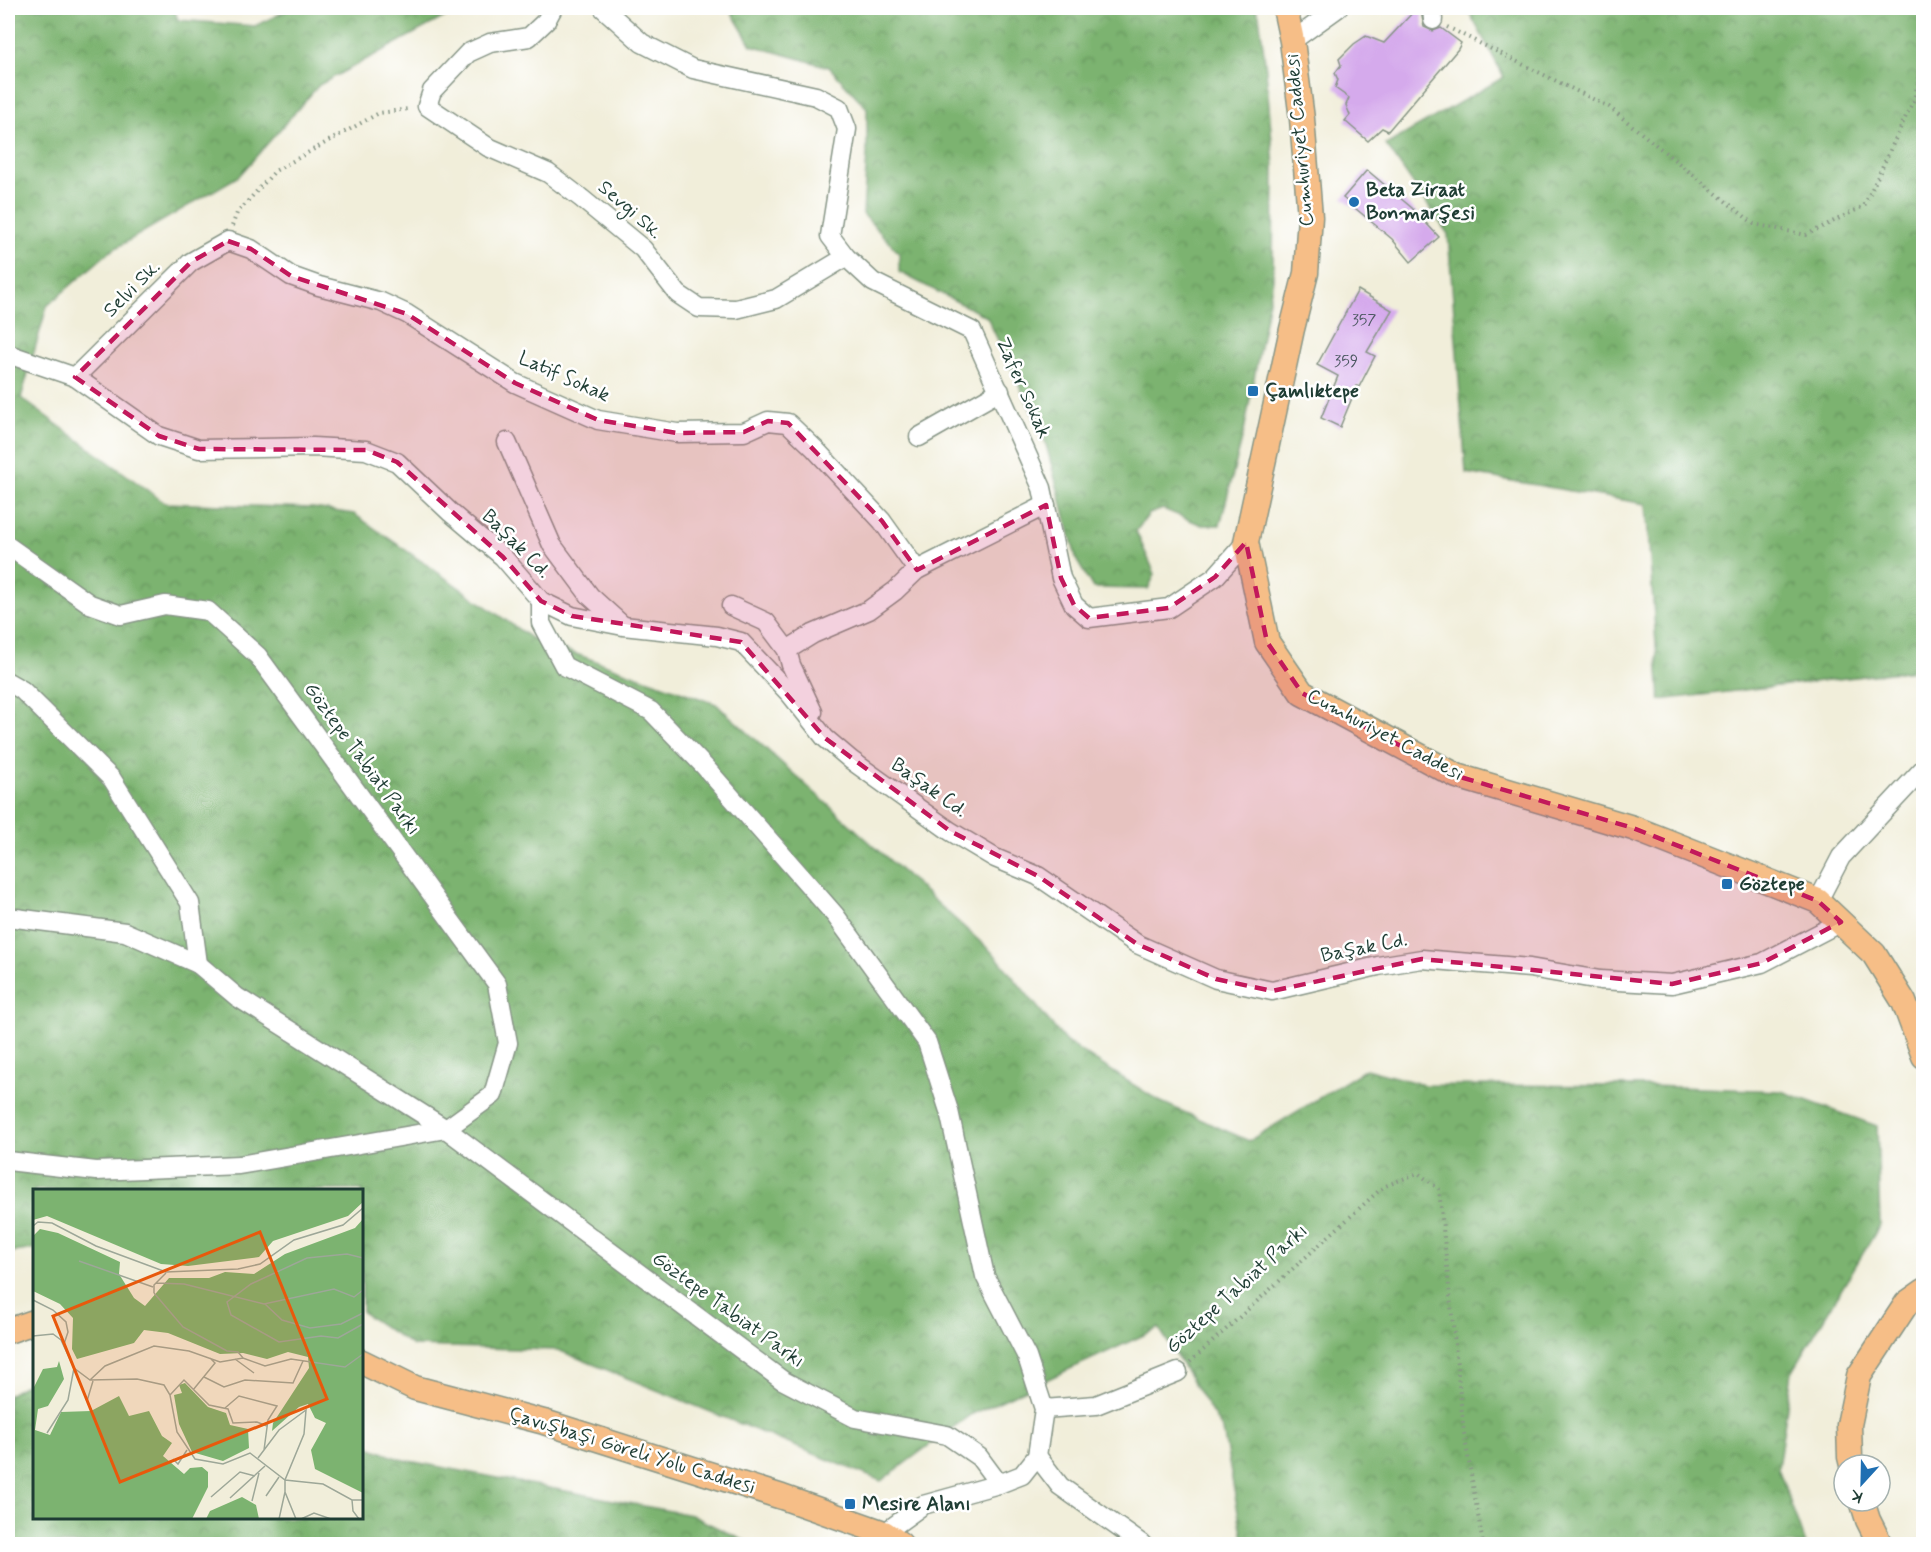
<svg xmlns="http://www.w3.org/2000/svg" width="1931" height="1552" viewBox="0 0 1931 1552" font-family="Mynerve,sans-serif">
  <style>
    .forest { fill: url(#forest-crowns); stroke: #4e7852; stroke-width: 1.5 }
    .building { fill: #d5aaec }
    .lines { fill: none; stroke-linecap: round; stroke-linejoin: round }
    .minor-casing { stroke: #889687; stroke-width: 21 }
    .major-casing { stroke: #889687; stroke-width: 27 }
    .path { stroke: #889687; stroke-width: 4; stroke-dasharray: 1.5 4.5; stroke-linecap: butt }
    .minor { stroke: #fff; stroke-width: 18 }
    .major { stroke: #f6be87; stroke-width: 24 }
    .marked { fill: #c2185b; fill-opacity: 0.2; stroke: #c2185b; stroke-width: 4.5; stroke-dasharray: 12 8; stroke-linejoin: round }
    .poi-dot { fill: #1f6fb2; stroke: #fff; stroke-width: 2 }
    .labels { text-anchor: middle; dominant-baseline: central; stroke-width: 5; stroke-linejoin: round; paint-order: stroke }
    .number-label { font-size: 16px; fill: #4c5862 }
    .street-label { font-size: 20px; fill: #1f3d34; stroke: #fff }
    .poi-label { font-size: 20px; font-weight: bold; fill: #1f3d34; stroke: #fff; text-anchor: start }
    .inset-road { fill: none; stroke: #9da798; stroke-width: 1.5 }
    .view { fill: #e8590c; fill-opacity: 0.15; stroke: #e8590c; stroke-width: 3 }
    .inset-edge { fill: none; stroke: #1f3d34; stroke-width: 3 }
  </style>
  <defs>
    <pattern id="forest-crowns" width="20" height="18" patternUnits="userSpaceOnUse" patternTransform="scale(1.5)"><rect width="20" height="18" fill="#7cb370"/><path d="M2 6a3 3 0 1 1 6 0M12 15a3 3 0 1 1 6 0" fill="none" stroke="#65935d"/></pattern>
  </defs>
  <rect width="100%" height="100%" fill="#fff"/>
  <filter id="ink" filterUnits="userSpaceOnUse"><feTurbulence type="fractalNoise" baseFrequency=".0167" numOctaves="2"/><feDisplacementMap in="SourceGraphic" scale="12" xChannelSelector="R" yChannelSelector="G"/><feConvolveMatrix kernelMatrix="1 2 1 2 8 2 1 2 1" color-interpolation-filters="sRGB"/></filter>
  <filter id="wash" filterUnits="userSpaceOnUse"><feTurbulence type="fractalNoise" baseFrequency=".008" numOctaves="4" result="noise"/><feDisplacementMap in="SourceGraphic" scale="24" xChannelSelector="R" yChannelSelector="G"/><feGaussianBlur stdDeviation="1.35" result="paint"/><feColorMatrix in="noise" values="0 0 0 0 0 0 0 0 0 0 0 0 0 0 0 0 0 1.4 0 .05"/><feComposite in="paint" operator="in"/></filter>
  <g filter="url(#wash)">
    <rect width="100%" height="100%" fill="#f1eeda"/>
    <g class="forest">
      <polygon points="8,8 174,8 178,20 255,26 292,8 461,8 319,85 239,176 109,252 47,306 21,398 165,503 313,508 354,514 531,638 716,704 995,955 1066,1042 1159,1101 1249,1141 1366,1069 1425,1085 1651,1086 1781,1091 1877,1126 1880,1225 1792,1372 1778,1468 1805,1544 1244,1544 1223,1430 1159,1328 970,1415 881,1481 558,1350 413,1346 362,1312 362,1190 34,1190 34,1249 8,1253"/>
      <polygon points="732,8 1255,8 1259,15 1266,69 1274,167 1273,279 1244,431 1220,525 1202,525 1163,509 1149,514 1136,531 1155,574 1148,589 1093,588 1077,561 1044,437 987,317 899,272 899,253 863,214 867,154 867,108 829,67 751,45 732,13"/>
      <polygon points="1467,8 1923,8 1923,669 1660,700 1646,504 1466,473 1448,234 1386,145 1504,77"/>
      <polygon points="34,1380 34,1518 362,1518 362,1444 399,1459 691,1515 751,1544 8,1544 8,1395"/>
    </g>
    <g id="blocks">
      <g class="building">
        <polygon points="1417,8 1421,11 1424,27 1433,31 1441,28 1461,43 1458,49 1388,131 1382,128 1368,141 1345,121 1350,115 1346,105 1349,98 1335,88 1338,80 1335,73 1341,65 1339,59 1354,44 1366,36 1384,43"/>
        <polygon points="1367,170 1412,208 1439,237 1411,262 1392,239 1343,198"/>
        <polygon points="1358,290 1392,310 1367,352 1375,356 1359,387 1357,386 1340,427 1321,418 1338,376 1317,365"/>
      </g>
    </g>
  </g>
  <g filter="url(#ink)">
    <use href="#blocks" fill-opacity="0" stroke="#889687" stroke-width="1.5"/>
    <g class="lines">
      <g class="minor-casing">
        <g id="minor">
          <polyline points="553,8 546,21 529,37 490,43 468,53 432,91 427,106 488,147 548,173 581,198 643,249 678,294 699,308 736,309 776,299 846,257"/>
          <polyline points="603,8 642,43 693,69 816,96 839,108 847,129 830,236 846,257 873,282 972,331 1042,488 1061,578 1074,605 1089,618 1169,608 1215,577 1246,542"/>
          <polyline points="1432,8 1433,20"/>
          <polyline points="1292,41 1338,8"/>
          <polyline points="8,354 75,377 159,436 199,449 313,447 366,450 397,462 451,513 503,557 541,601 572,616 623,626 717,636 741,642 790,694 825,738 851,760 950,831 995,858 1038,876 1137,944 1216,979 1272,991 1378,966 1422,959 1530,968 1600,980 1672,984 1762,963 1841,922"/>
          <polyline points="75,377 191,262 228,241 251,249 291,276 319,286 381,302 407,314 515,383 598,420 677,433 744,432 768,421 788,423 815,449 882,521 917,570"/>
          <polyline points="919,437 1000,391"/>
          <polyline points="507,442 552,545 590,596 621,624"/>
          <polyline points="8,546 90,604 121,615 165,605 208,611 258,656 497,984 508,1043 493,1095 446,1129 239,1165 96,1171 8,1161"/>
          <polyline points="541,601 541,623 564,666 651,711 705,767 835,915 927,1042 949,1111 985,1276 1027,1357 1044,1409 1037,1456 1022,1475 999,1484 923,1505 884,1533"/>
          <polyline points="731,606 766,622 787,650"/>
          <polyline points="8,682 22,690 112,779 190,903 198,964"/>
          <polyline points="813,712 791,665 787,650 813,634 869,610 895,591 917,570 1046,505"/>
          <polyline points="1818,901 1841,857 1924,768"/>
          <polyline points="8,917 125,932 198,964 237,997 446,1129 782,1380 855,1418 947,1435 979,1457 999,1484"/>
          <polyline points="1044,1409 1096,1405 1178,1372"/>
          <polyline points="1037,1456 1060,1486 1142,1544"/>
        </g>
      </g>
      <g class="major-casing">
        <g id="major">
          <polyline points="1285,8 1292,41 1302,119 1310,217 1306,273 1292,329 1246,542 1267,642 1302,693 1457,776 1633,828 1818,901 1874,954 1904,1002 1924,1056"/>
          <polyline points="8,1331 34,1322"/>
          <polyline points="362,1362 415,1388 544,1422 782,1497 884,1533 900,1544"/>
          <polyline points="1852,1465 1850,1457 1849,1425 1859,1376 1907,1303 1924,1291"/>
          <polyline points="1862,1501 1868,1520 1880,1544"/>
        </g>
      </g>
      <g class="path">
        <polyline points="1447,27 1609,107 1754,224 1806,235 1864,206 1914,99 1924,57"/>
        <polyline points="232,226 237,213 275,171 379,113 409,109"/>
        <polyline points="1190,1362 1383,1187 1418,1173 1439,1189 1464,1433 1483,1544"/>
      </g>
      <use href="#minor" class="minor"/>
      <use href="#major" class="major"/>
    </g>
  </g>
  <path class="marked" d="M228,241L251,249L291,276L407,314L515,383L598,420L677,433L744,432L768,421L788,423L882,521L917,570L1046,505L1061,578L1074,605L1089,618L1169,608L1215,577L1246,542L1267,642L1302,693L1457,776L1633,828L1818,901L1841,922L1762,963L1672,984L1422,959L1272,991L1216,979L1137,944L1038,876L950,831L825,738L741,642L572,616L541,601L503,557L397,462L366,450L199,449L159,436L75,377L191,262Z"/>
  <g class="poi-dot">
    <circle cx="1354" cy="202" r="6"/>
    <rect x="1247" y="385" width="12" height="12" rx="3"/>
    <rect x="1721" y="878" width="12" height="12" rx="3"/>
    <rect x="844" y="1498" width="12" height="12" rx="3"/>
  </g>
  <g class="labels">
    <g class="number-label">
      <text x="1364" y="320">357</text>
      <text x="1346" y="361">359</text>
    </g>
    <g class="street-label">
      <text transform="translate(1300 140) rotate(-95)">Cumhuriyet Caddesi</text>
      <text transform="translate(630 210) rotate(41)">Sevgi Sk.</text>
      <text transform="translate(132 289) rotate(-45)">Selvi Sk.</text>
      <text transform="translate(564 377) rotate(24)">Latif Sokak</text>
      <text transform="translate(1023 388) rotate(66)">Zafer Sokak</text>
      <text transform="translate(516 544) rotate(45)">Başak Cd.</text>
      <text transform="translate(1385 735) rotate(28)">Cumhuriyet Caddesi</text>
      <text transform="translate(362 759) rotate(54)">Göztepe Tabiat Parkı</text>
      <text transform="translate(929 788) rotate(35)">Başak Cd.</text>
      <text transform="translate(1364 948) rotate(-11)">Başak Cd.</text>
      <text transform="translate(1237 1289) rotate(-42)">Göztepe Tabiat Parkı</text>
      <text transform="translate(728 1310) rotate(36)">Göztepe Tabiat Parkı</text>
      <text transform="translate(632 1451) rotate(17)">Çavuşbaşı Göreli Yolu Caddesi</text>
    </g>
    <g class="poi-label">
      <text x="1366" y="190">Beta Ziraat<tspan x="1366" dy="23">Bonmarşesi</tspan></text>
      <text x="1265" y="391">Çamlıktepe</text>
      <text x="1739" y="884">Göztepe</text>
      <text x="862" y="1504">Mesire Alanı</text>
    </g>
  </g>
  <g transform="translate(33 1189)">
    <rect width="330" height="330" fill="#f1eeda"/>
    <path d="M0,0H330V13L315,27L240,52L226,68L155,77L128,75L14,27L0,31ZM330,30V304L282,280L278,261L293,234L282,229L275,215L266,218L239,242L240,234L276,179L275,168L255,163L234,170L210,164L187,165L135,144L111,141L101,154L44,170L39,160L40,129L27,115L0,102V47L7,40L25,44L87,73L86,85L101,109L112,117L136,89H176L192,83L221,85L252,65L322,39ZM26,172L31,190L15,217L5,220L2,241L17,246L28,223L58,222L86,207L96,227L116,222L129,247L139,254L130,267L151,285L157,279L169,278L175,283V298L159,330H0V200L10,180L24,178ZM152,194L175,218L193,224L197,236L215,240L216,259L190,272L159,263L146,235L141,206L149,204L146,196ZM209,308L223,316L226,330H173L177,322Z" fill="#7cb370"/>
    <path class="inset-road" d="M0,37L5,33L19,34L63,57L133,83L205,80L227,75L261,51L310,36L330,19M330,69L314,65L274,69L218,95L194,113L198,126L246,153L288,147L305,149L330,135M46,72L120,98M123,94L151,95L231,115L301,100L321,108L330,101M121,104L150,138L194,162L205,163L210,169M121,104V96L133,84M0,111L20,121L33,133L35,143L31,155M232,115L249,131L277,139L308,135L330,124M0,147L20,145L28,151L41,179L57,191L104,190L131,196L137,206L144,243L162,270L190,275L217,264L252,291L290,295L319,311H330M202,170L221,184M171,188L191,198L212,191L260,194L270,172M57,191L72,177L121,157L156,162L187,173L210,169L232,177L258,170L312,178L330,165M160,201L182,174L177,169M137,206L151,191L176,216L195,220L200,234L224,233L234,237M54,212L60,192M192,219L206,207L244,217L235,231L231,261M14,244L35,211L41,179M225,269L246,241L273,221L271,245L252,291V303L263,330M140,270L145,275L154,261M233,307L246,288M178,308L207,283L222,287M197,309L232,277M319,311L320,322L326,330M219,312L226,284M246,330L252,303M268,330L281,324L298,330"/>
    <path class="view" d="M227,43L294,210L87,293L20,127Z"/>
    <rect width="330" height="330" class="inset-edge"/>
  </g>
  <rect width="1931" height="1552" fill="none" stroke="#fff" stroke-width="30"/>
  <g transform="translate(1862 1483) rotate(202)"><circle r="28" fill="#ffffff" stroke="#a5b1ae" stroke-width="1.5"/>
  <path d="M0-4.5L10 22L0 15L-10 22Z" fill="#1f6fb2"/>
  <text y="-9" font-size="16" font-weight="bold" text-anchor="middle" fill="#1f3d34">K</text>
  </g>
</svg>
